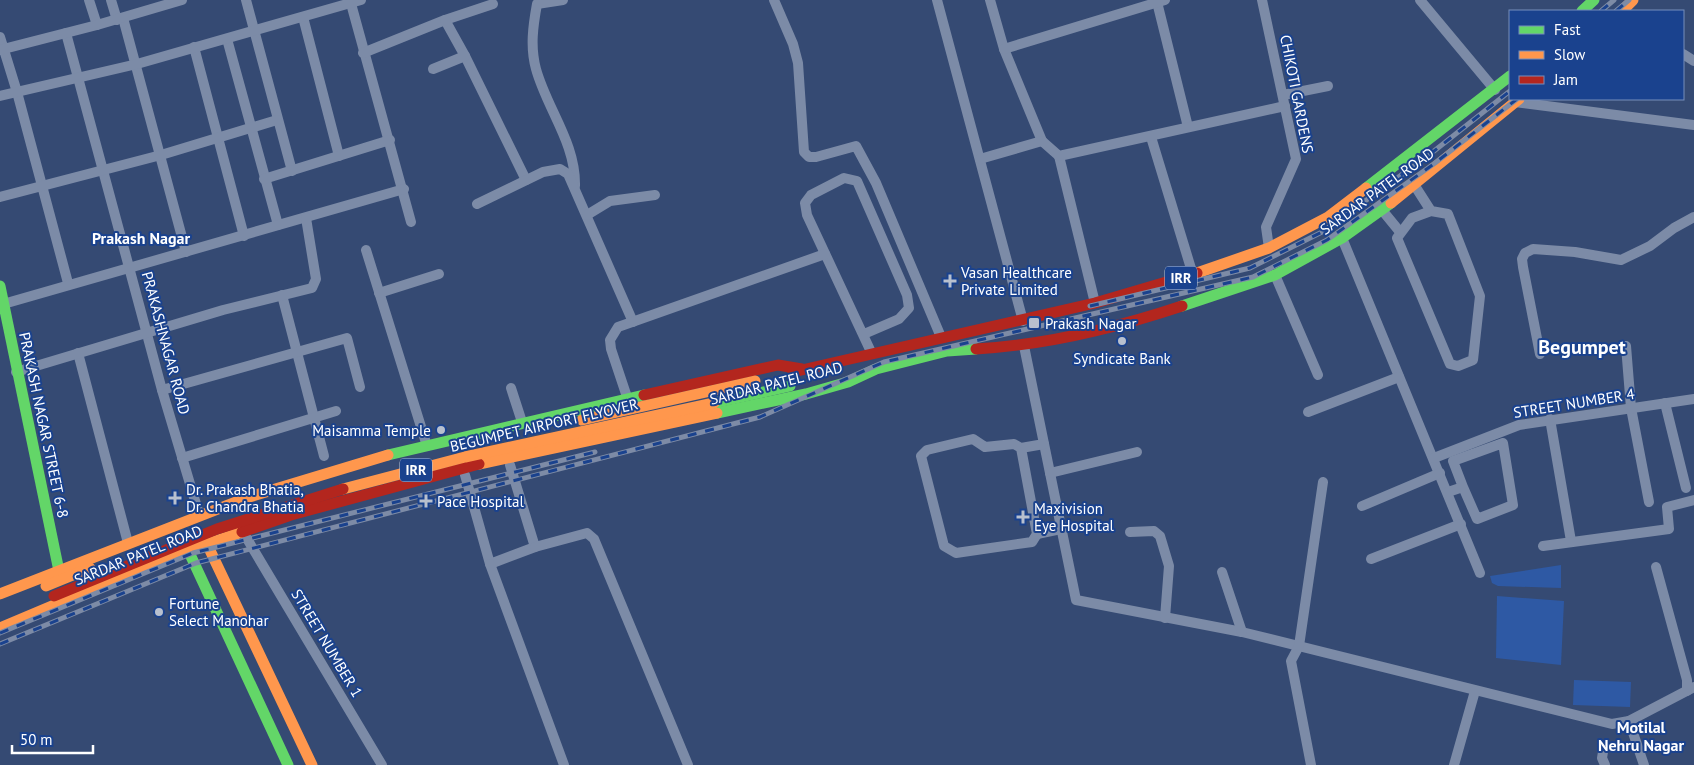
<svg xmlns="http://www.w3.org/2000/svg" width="1694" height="765" viewBox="0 0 1694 765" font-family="'PT Sans',sans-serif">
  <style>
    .green { fill: #2e59a4 }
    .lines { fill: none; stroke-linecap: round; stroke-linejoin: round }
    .street { stroke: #7c8ba7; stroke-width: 10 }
    .fast { stroke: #63d668; stroke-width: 11 }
    .slow { stroke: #ff974d; stroke-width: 11 }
    .jam { stroke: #b3261e; stroke-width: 11 }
    .rail-casing { stroke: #7d8ba6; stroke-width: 5 }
    .rail { stroke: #1a428e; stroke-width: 3; stroke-dasharray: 9; stroke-linecap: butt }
    .fast-bridge { stroke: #63d668; stroke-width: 11 }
    .slow-bridge { stroke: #ff974d; stroke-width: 11 }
    .jam-bridge { stroke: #b3261e; stroke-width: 11 }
    .poi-dot { fill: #b8c0ce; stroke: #1a428e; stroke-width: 2 }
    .labels { text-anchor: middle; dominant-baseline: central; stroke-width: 4; stroke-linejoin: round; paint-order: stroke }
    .shield { fill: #1a428e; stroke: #bac6dd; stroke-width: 1 }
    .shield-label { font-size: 14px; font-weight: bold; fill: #fff }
    .street-label { font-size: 15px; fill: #fff; stroke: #1a428e }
    .poi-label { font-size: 15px; fill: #fff; stroke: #1a428e; text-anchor: start }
    .neighbourhood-label { font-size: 16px; font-weight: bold; fill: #fff; stroke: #1a428e }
    .district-label { font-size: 20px; font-weight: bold; fill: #fff; stroke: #1a428e }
  </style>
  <rect width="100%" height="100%" fill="#354a73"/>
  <g class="green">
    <polygon points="1561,565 1561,588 1498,586 1492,583 1490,576"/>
    <polygon points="1497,596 1564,601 1561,665 1496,658"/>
    <polygon points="1574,680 1631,682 1630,707 1573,705"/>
  </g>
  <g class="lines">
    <g class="street">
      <polyline points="89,0 97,25"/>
      <polyline points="111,0 117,20"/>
      <polyline points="246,0 292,171"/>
      <polyline points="350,0 411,222"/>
      <path d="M563,0L537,4C533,26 530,47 536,69C547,109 576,143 575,186"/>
      <polyline points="774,0 793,44 798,63 804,152 809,157 816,157 856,146 876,183 941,337"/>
      <polyline points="937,0 1023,321"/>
      <polyline points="990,0 1004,49 1042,141"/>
      <polyline points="1262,0 1296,159 1266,227 1269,248"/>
      <polyline points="1420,0 1495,90"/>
      <polyline points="1157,2 1188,127"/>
      <polyline points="303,17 339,156"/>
      <polyline points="123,18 186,252"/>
      <polyline points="66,33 162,390 199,514"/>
      <polyline points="0,37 17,92 68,283"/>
      <polyline points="227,39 278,225"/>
      <polyline points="194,47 244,236"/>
      <polyline points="1004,49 1165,0"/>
      <polyline points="0,50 97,25 182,0"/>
      <polyline points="363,53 445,20 493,4"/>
      <polyline points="1683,54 1694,61"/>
      <polyline points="465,56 526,180"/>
      <polyline points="433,69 465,56 445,20"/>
      <polyline points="1283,95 1328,86"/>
      <polyline points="0,96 137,64 361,0"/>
      <polyline points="1515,102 1694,125"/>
      <polyline points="1151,137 1193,275"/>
      <polyline points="1059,156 1095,303"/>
      <polyline points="980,159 1042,141 1059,156 1285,106"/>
      <polyline points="264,179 390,140"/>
      <polyline points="1415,186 1431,211 1412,218 1397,238 1450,364 1458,366 1473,360 1480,296 1448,214 1431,211"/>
      <polyline points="0,197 161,155 277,120"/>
      <polyline points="477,204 543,172 560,169 568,174 633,322"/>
      <polyline points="1382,210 1400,232"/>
      <polyline points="587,215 610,201 655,195"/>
      <polyline points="1342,238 1480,573"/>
      <polyline points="366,250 427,446"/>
      <polyline points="1275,275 1318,375"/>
      <polyline points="379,293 439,274"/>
      <polyline points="282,295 324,456"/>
      <polyline points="0,305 404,189"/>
      <polyline points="864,334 899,319 909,308 907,295 857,181 844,178 811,195 805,203 807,215 872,354"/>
      <polyline points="1024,346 1076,600 1242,632 1612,724 1629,721 1694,687"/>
      <polyline points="1626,346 1631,408 1649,502"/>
      <polyline points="78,353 128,543"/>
      <polyline points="1540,354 1523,267 1522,259 1525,253 1533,249 1575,252 1621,260 1650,246 1674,228 1694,217"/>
      <polyline points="16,372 223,310 312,288 316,279 306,218"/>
      <polyline points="511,388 522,422"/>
      <polyline points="162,390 347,338 360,387"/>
      <polyline points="628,400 611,349 610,340 618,327 825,254"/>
      <polyline points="1665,403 1686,488"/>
      <polyline points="1308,412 1399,377"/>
      <polyline points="1550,419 1571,541"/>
      <polyline points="1021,448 1037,534 1032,542 956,553 944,546 921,456 927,450 973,439 985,447 1014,444 1021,448 1044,444"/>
      <polyline points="182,458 336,411"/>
      <polyline points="1434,458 1519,425 1694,399"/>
      <polyline points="1050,473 1137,452"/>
      <polyline points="465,475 490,564 535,547 510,465"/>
      <polyline points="1448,492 1463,487 1477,519 1513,505 1503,443 1453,461 1463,487"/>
      <polyline points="1362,506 1440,473"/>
      <polyline points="1130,532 1154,531 1160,536 1169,566 1165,618"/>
      <polyline points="1037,534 1061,529"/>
      <polyline points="246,537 382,765"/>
      <polyline points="1543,546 1669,529 1667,507 1694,500"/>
      <polyline points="535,547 587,533 594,539 688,765"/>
      <polyline points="1371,559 1461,524"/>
      <polyline points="490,564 564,765"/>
      <polyline points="1656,567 1687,680 1687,691"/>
      <polyline points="1222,572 1242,632"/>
      <polyline points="1629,721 1644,765"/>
      <polyline points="1604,746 1602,758 1605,765"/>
      <polyline points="1311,765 1291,661 1299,646 1323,482"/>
      <polyline points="1454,765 1475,691"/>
    </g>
    <g class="fast">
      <polyline points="1582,11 1594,0"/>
      <polyline points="1366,188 1510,76"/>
      <polyline points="0,286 59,571"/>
      <polyline points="1182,306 1275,275 1342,238 1391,203"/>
      <polyline points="717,413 806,394 848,382 876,369 947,351 976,349"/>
      <polyline points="388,455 644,395"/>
      <polyline points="188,550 288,765"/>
    </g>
    <g class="slow">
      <polyline points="1622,11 1633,0"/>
      <polyline points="1391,203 1519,99"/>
      <polyline points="1197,273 1269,248 1328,217 1366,188"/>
      <polyline points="479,464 717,413"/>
      <polyline points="207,544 312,765"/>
      <polyline points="0,594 246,498 388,455"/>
      <polyline points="0,628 161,560 242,532"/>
    </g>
    <g class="jam">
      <path d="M976,349C1045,345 1116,328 1182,306"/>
      <polyline points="793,372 1095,303 1197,273"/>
      <polyline points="644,395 778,365 802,369"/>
      <polyline points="242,532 291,515 479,464"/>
    </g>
    <g class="rail-casing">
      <g id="rail">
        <polyline points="1601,11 1614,0"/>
        <polyline points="1616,11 1629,0"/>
        <polyline points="1090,306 1250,268 1322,232 1429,155 1510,91"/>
        <polyline points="0,633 193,553 595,452"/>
        <polyline points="0,644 196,563 760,417 884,362 1253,277 1327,240 1435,163 1517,99"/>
      </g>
    </g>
    <use href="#rail" class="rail"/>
    <polyline class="fast-bridge" points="714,403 790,386"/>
    <g class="slow-bridge">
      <polyline points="582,420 755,381"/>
      <polyline points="343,489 465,457 714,403"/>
      <polyline points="46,586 90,568"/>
    </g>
    <polyline class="jam-bridge" points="54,596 217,529 343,489"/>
  </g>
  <g class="poi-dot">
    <path d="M947.5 273.5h5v5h5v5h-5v5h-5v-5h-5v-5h5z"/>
    <rect x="1028" y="317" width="12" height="12" rx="2.5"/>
    <circle cx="1122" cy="341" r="5"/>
    <circle cx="441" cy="430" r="5"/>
    <path d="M172.5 490.5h5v5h5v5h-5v5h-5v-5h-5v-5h5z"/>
    <path d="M423.5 493.5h5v5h5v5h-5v5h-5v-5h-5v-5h5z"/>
    <path d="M1020.5 509.5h5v5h5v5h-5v5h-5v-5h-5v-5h5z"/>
    <circle cx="159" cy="612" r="5"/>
  </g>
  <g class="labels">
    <g class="shield">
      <rect x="1165" y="266.5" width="32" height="23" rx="4"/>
      <rect x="400" y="458.5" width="32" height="23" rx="4"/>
    </g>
    <g class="shield-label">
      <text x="1181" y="278">IRR</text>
      <text x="416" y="470">IRR</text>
    </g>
    <g class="street-label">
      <text transform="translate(1297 94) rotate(79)">CHIKOTI GARDENS</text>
      <text transform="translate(1377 191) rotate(-36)">SARDAR PATEL ROAD</text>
      <text transform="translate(166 343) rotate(75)">PRAKASHNAGAR ROAD</text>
      <text transform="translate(776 383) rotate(-14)">SARDAR PATEL ROAD</text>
      <text transform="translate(1574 403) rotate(-9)">STREET NUMBER 4</text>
      <text transform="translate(44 425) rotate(78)">PRAKASH NAGAR STREET 6-8</text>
      <text transform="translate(544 425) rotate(-13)">BEGUMPET AIRPORT FLYOVER</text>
      <text transform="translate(138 555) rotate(-22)">SARDAR PATEL ROAD</text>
      <text transform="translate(327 643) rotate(59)">STREET NUMBER 1</text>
    </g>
    <g class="poi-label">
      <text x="961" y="272">Vasan Healthcare<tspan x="961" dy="17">Private Limited</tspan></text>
      <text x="1045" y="323">Prakash Nagar</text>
      <text x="1122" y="358" text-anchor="middle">Syndicate Bank</text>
      <text x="431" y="430" text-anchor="end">Maisamma Temple</text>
      <text x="186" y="489">Dr. Prakash Bhatia,<tspan x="186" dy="17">Dr. Chandra Bhatia</tspan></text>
      <text x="437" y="501">Pace Hospital</text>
      <text x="1034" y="508">Maxivision<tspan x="1034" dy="17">Eye Hospital</tspan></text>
      <text x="169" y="603">Fortune<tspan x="169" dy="17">Select Manohar</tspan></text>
    </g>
    <g class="neighbourhood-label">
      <text x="141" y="238">Prakash Nagar</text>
      <text x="1641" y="727">Motilal<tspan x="1641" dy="18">Nehru Nagar</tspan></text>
    </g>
    <g class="district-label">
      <text x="1582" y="347">Begumpet</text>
    </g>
  </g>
  <rect x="1509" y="10" width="175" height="90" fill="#1a428e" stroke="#768ebb"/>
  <rect x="1519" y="26" width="25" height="8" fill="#63d668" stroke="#768ebb"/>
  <text x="1554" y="35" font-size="15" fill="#ffffff">Fast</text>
  <rect x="1519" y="51" width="25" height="8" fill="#ff974d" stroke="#768ebb"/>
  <text x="1554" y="60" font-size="15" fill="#ffffff">Slow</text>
  <rect x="1519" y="76" width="25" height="8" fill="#b3261e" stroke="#768ebb"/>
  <text x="1554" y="85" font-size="15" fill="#ffffff">Jam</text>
  <path d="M12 745v8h81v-8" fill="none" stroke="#ffffff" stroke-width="2.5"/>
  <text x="20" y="745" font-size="15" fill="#ffffff" stroke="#1a428e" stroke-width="4" paint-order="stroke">50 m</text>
</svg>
